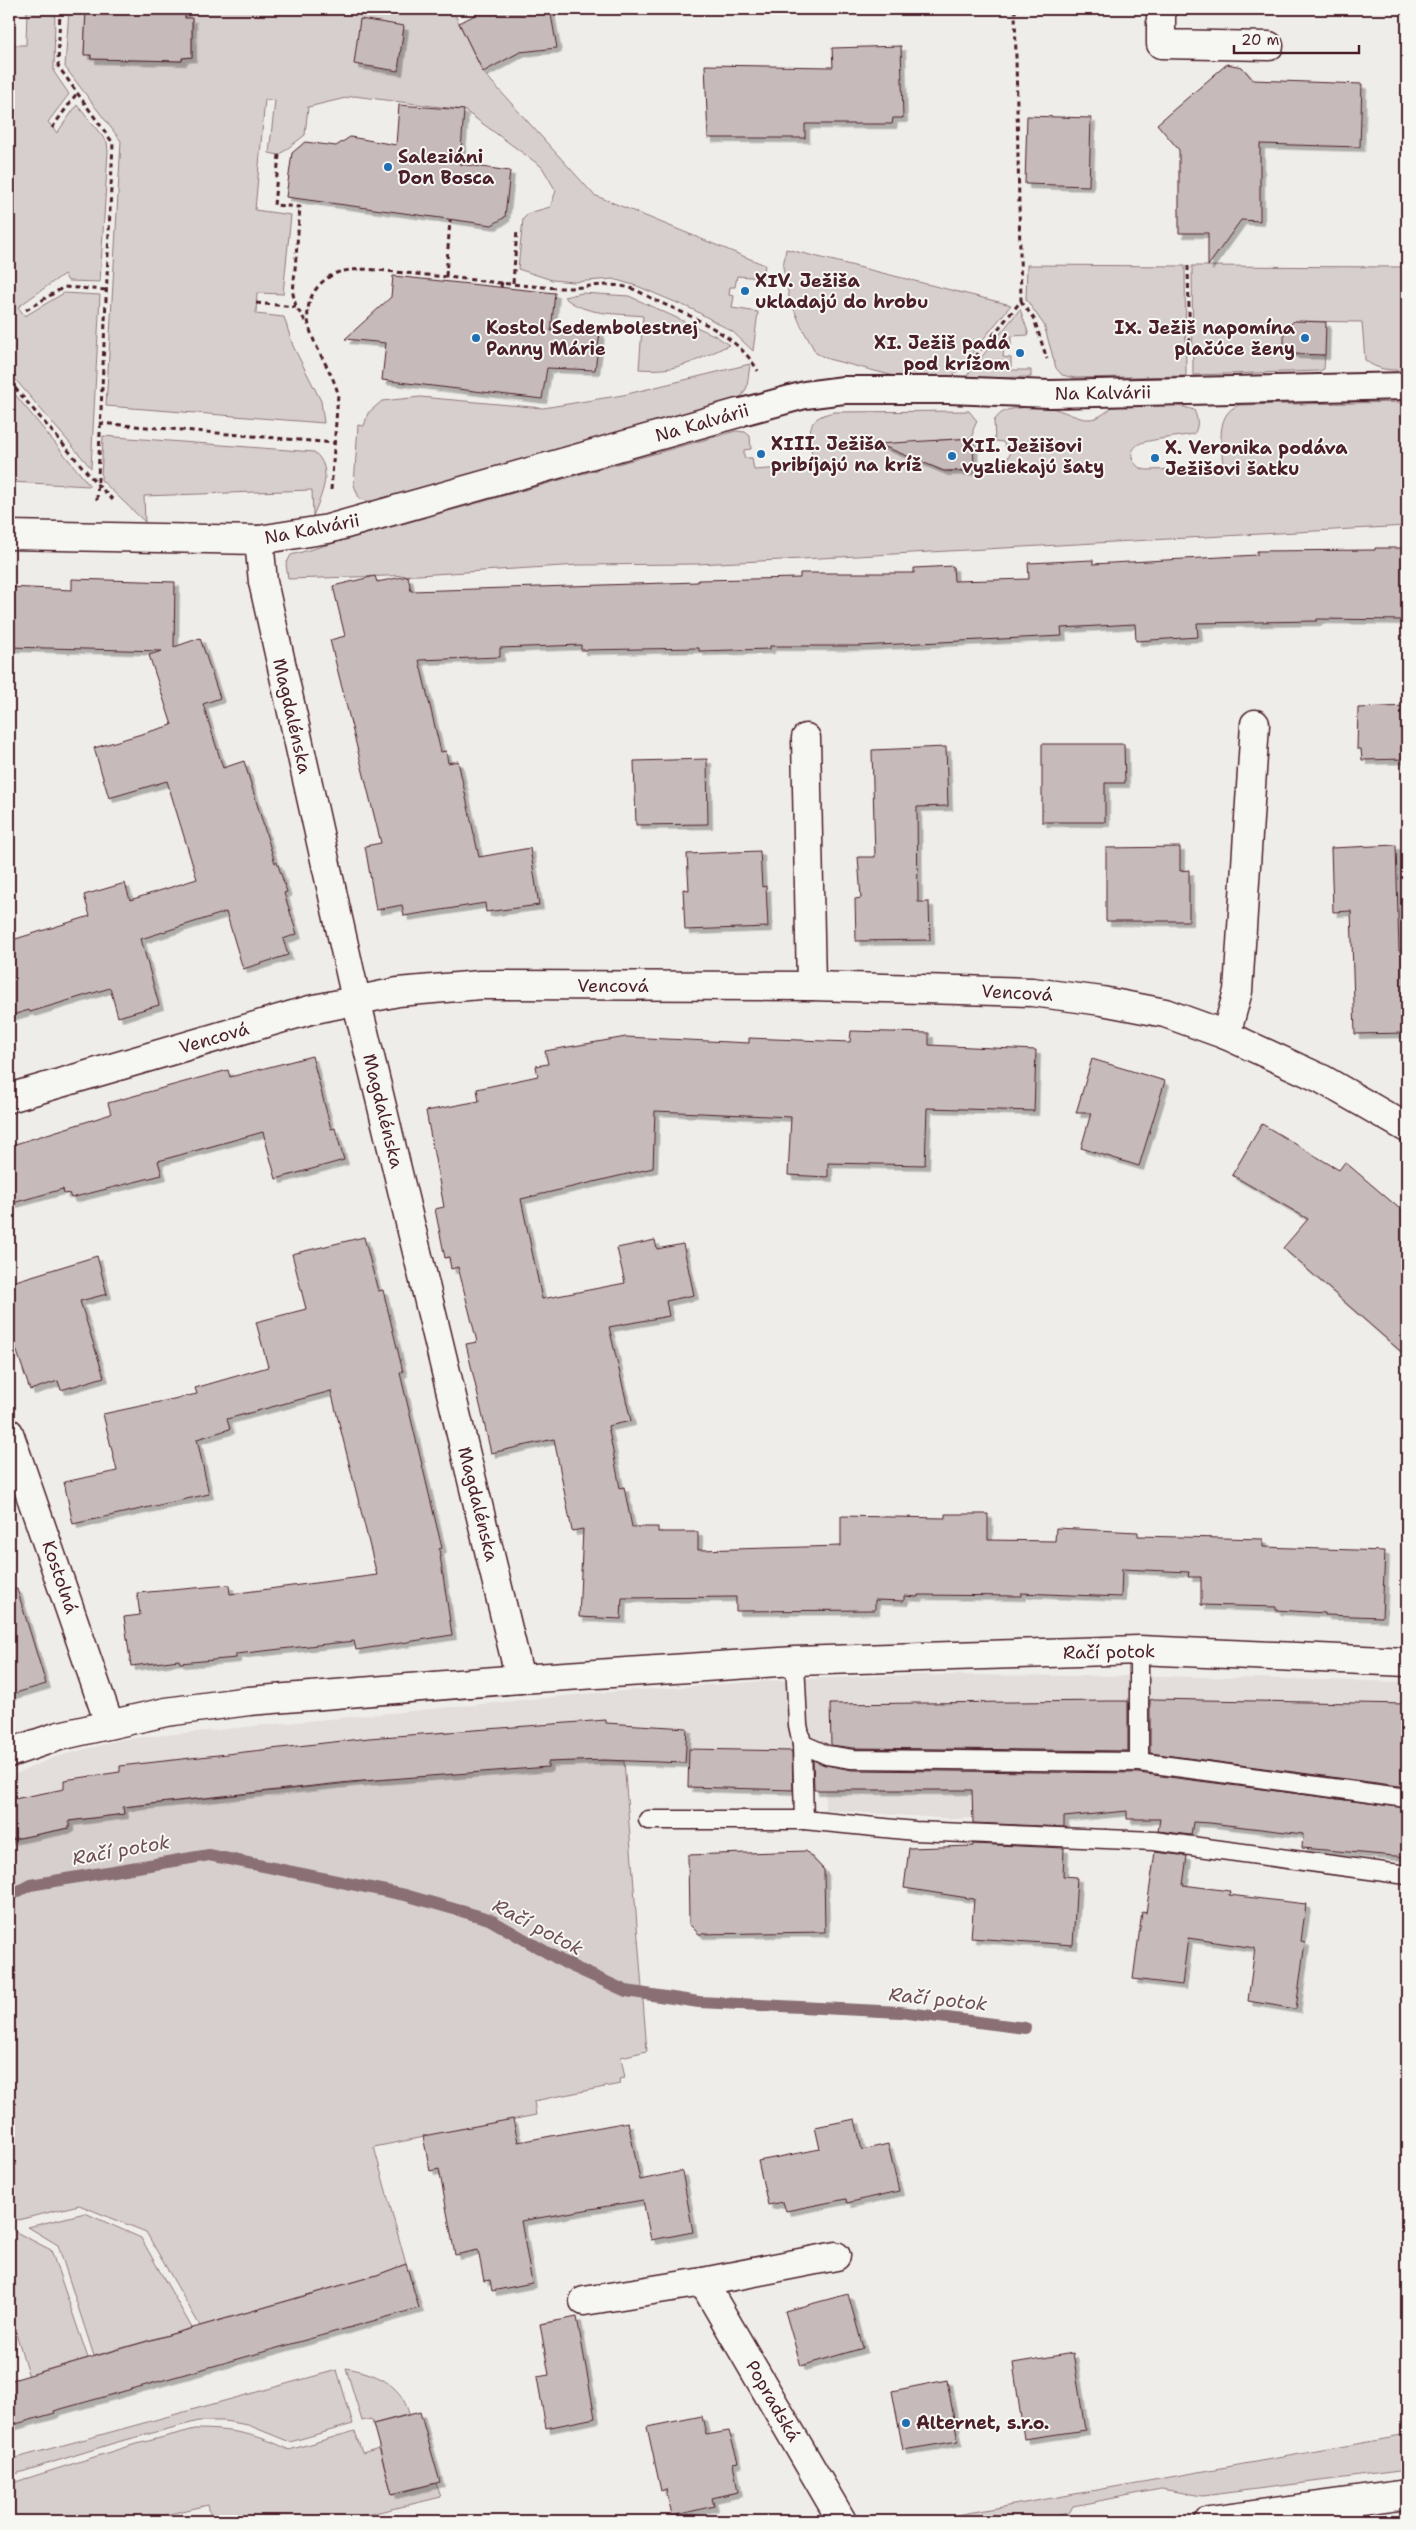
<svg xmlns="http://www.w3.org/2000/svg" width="1416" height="2530" viewBox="0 0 1416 2530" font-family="'Shantell Sans',sans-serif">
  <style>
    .built { fill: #e3dedc }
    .green { fill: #d7cfce; stroke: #90777c }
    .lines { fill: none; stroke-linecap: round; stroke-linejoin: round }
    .stream { stroke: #8a6f74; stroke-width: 12 }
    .building { fill: #c6babb; stroke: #4a1f2b; filter: url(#shadow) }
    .service-casing { stroke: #4a1f2b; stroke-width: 21 }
    .pedestrian-casing { stroke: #4a1f2b; stroke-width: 30 }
    .minor-casing { stroke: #4a1f2b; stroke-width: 31 }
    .tertiary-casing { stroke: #4a1f2b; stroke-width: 31 }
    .path { stroke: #4a1f2b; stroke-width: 3; stroke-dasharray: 5 4; stroke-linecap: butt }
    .service { stroke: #f6f6f2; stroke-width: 18 }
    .pedestrian { stroke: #f6f6f2; stroke-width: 26 }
    .minor { stroke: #f6f6f2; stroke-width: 28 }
    .tertiary { stroke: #f6f6f2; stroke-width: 28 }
    .poi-dot { fill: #1f6fb2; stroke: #f6f6f2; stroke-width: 2 }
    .labels { text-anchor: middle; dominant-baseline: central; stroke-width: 4; stroke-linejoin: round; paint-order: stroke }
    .poi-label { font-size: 18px; font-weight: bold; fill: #4a1f2b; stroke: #f6f6f2; text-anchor: start }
    .street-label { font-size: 18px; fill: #4a1f2b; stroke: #f6f6f2 }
    .water-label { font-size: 19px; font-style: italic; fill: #6f4e56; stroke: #f6f6f2 }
  </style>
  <defs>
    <filter id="shadow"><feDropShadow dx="4.5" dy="4.5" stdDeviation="0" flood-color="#0004"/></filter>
  </defs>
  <rect width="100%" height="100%" fill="#efedea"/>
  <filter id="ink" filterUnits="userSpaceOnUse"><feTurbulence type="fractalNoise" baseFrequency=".02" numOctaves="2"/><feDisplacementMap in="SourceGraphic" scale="10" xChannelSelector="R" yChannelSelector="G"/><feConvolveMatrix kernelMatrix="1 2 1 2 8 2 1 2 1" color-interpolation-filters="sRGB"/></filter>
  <g filter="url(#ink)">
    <polygon class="built" points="913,1675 1161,1676 1407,1682 1407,1857 1373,1854 1298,1834 1150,1817 1127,1819 1127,1811 954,1819 825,1810 825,1790 752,1790 752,1789 688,1787 688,1763 604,1760 350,1782 124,1807 124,1814 69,1821 69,1828 9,1840 9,1777 52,1758 123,1739 595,1693 796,1679"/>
    <g class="green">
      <polygon points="69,9 86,9 84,54 91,55 91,59 182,61 182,58 192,57 192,19 185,18 185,9 452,9 483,72 594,195 765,265 763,278 737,276 735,287 730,287 729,295 734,296 732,308 758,312 753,351 733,332 694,310 637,286 613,279 573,282 552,280 518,269 523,219 529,213 550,207 556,191 542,167 464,110 354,96 308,107 305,135 279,155 269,153 275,101 265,99 255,210 291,215 283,294 257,293 256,314 284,317 293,346 321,401 324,423 106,406 121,141 65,67"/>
      <polygon points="27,10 55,10 54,72 69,94 48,122 57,133 77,105 107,142 108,151 100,282 68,281 64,274 18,307 25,316 64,293 100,295 91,468 9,372 9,45 26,45"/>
      <polygon points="786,249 1011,305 954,375 947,379 902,378 828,359 816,353 801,326 789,297 783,267"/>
      <polygon points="1027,265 1185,266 1186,376 1075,378 1062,375 1056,368 1044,325 1026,299"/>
      <path d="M1192,266L1407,267V370C1391,370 1378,371 1365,360L1362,322L1294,321L1321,355H1325L1324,369L1319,371L1193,375Z"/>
      <path d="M582,293L629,296L716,336L729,345C695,361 679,372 639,369L643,316C617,313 585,316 564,297Z"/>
      <polygon points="1020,309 1029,335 1011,336 1011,348 1004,349 1003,357 1011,358 1011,370 1031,370 1031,377 965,378"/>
      <polygon points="750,364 747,387 742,396 732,400 375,501 366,501 359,498 354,485 358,425 364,426 368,413 382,401 420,397 543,408 623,395"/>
      <polygon points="9,387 90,486 9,482"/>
      <path d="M1407,402V526L802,559L697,564L579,565L418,575L288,579L286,564L291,555L736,431L745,432L750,436L751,449L744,450V458H752L754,470L813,466C812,439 799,418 835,412L969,411L977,421L973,430V438L939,440L936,468C956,477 986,468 1006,461L1010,454L1003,442L995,441L994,421C997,417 1000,413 1005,411C1012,407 1044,406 1051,408C1077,414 1088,430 1112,407C1139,406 1169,401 1194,410C1198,419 1199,426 1194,434C1184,436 1145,440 1139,444C1125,452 1134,470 1148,470L1223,468C1222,447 1214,414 1239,405Z"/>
      <path d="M103,436L314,452C335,469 321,496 313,516L312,490L144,496L145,522L101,480Z"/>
      <polygon points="588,1760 624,1761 647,2051 621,2057 625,2078 619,2079 620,2084 534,2101 536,2115 374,2147 406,2264 377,2275 200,2326 146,2232 79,2205 18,2220 9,2214 9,1840 69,1828 69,1821 123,1814 123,1807 548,1762"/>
      <polygon points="85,2213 141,2238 192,2328 94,2356 58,2245 28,2227"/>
      <polygon points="14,2231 51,2250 88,2358 43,2371 49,2397 36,2401 9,2309 9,2232"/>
      <path d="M346,2368C375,2373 401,2383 409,2414L373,2424L371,2419L362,2421Z"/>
      <polygon points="337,2370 353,2424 290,2442 248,2425 224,2421 199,2421 114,2443 9,2476 9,2460"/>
      <path d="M195,2429C230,2429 259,2434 289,2450L355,2431L362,2453L379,2448L392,2494L436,2483L441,2497L342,2521H212L208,2505L140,2521H9V2484L129,2446Z"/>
      <polygon points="1407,2435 1407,2470 1202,2496 1161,2489 1073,2506 1069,2513 1030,2521 923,2521"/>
    </g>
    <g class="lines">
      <polyline class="stream" points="9,1896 30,1885 209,1855 405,1895 489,1919 567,1964 626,1991 699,2002 900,2012 1025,2028"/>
    </g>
    <g class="building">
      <polygon points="86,9 185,9 185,18 192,18 192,57 182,58 182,61 91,59 91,55 84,55"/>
      <polygon points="487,9 550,9 557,48 520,52 483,72 459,23"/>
      <polygon points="360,19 404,26 398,71 354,64"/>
      <polygon points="901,46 903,118 893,118 892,124 805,124 805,138 708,138 705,65 833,67 832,48"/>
      <polygon points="1227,64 1242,67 1253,80 1362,84 1360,147 1260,144 1260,221 1241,220 1208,266 1208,233 1179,233 1179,150 1157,124"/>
      <polygon points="399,105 464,110 460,164 510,171 505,217 492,225 286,197 292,153 305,142 336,146 350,137 396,145"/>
      <polygon points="1027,116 1091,118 1089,186 1025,184"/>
      <polygon points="393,276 555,293 551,331 600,332 595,370 547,368 542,399 382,380 386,343 345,339 391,297"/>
      <polygon points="1294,321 1326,322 1325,355 1294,354 1284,345 1284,331"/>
      <polygon points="973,438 974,470 944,471 878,444"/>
      <polygon points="1375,548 1407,548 1407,620 1317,619 1317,621 1197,623 1198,637 1136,641 1135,624 1061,628 1062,636 859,646 770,646 770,649 699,651 699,648 581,650 581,645 500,648 500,657 419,660 441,752 446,751 448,763 458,761 479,857 530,848 539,905 486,912 485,903 404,916 402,905 376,910 365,846 381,843 330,640 345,636 333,586 375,576 377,582 408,576 411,591 698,582 698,580 800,578 800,573 914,573 914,568 953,566 954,581 1029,579 1028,563 1093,560 1093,564 1257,555 1257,551 1375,550"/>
      <polygon points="72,579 175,582 174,647 200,638 220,698 203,704 223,768 244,761 275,863 277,862 287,892 284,893 297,934 283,939 288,955 243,969 226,912 141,939 159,1005 118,1017 110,988 30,1012 29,1010 9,1016 9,941 90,916 84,895 125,883 130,900 197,879 167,781 109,798 94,748 172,725 149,655 162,651 9,647 9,587 72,590"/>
      <polygon points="1407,706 1407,759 1362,760 1361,749 1357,749 1358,708"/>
      <polygon points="1042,744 1124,744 1125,783 1105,783 1105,822 1042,822"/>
      <polygon points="946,747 948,806 917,807 918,902 929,902 930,940 856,941 855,899 861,898 858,857 875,857 872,750"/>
      <polygon points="707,759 708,824 636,825 634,761"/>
      <polygon points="1396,845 1399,951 1407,951 1407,1033 1355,1034 1351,911 1333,912 1331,848"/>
      <polygon points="1180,847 1180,871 1189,870 1189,921 1106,921 1106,848"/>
      <polygon points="760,851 762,887 766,886 768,927 685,930 683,889 689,890 687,854"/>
      <polygon points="851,1031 929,1033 929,1045 1036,1050 1034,1111 927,1108 925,1165 828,1163 828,1177 788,1175 791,1117 655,1111 653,1168 521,1199 542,1299 625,1283 617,1248 655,1240 657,1249 683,1244 694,1295 666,1301 669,1316 609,1327 631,1421 608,1426 620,1488 624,1487 632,1527 658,1527 658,1532 698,1532 698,1550 841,1546 841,1516 945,1518 945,1514 988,1514 988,1540 1055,1541 1056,1528 1138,1532 1138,1536 1263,1539 1263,1547 1385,1551 1382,1617 1325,1615 1325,1613 1276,1610 1276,1607 1201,1605 1201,1577 1188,1577 1189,1572 1122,1569 1121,1597 1021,1593 1021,1596 918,1595 918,1597 904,1596 904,1601 875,1600 875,1610 736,1611 736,1597 622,1598 621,1619 579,1617 583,1529 572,1531 554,1439 491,1453 466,1344 477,1342 458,1267 451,1269 449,1257 445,1258 435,1209 444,1207 426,1111 479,1101 477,1089 538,1076 536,1066 548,1064 545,1051 626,1037 749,1043 749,1038 850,1042"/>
      <polygon points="312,1056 331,1129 335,1128 344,1160 276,1179 263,1132 158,1161 162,1175 71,1198 69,1193 64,1194 63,1189 9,1204 9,1146 111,1114 108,1103 228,1070 230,1077"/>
      <polygon points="1092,1059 1165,1081 1139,1166 1081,1148 1091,1113 1076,1113"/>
      <polygon points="1262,1124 1339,1170 1345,1162 1407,1215 1407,1357 1283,1248 1308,1219 1232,1175"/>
      <polygon points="364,1237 378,1291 383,1290 403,1372 400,1373 442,1548 439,1549 452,1635 356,1650 354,1641 236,1654 236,1658 180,1663 179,1660 131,1666 124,1617 140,1615 137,1593 229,1585 230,1594 377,1575 331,1391 227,1419 230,1429 197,1439 209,1494 73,1524 64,1482 117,1471 103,1414 197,1394 195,1388 268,1367 256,1322 306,1309 292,1254"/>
      <polygon points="97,1256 107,1294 80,1301 104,1377 61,1390 58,1381 30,1390 9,1328 9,1283"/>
      <polygon points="17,1589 46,1684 9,1695 9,1590"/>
      <polygon points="1154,1699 1407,1704 1407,1787 1150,1753 1150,1700"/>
      <polygon points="1107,1701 1128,1701 1128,1751 853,1748 831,1745 830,1704"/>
      <polygon points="606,1720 606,1723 687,1728 685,1763 604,1760 548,1762 548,1767 350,1782 123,1807 124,1814 69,1821 69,1828 9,1840 9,1800 64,1789 64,1780 120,1772 120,1766 369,1738"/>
      <polygon points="689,1749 792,1751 793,1790 688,1787"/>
      <polygon points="813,1760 825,1765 852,1770 1138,1773 1407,1808 1407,1857 1302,1848 1303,1834 1210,1823 1193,1822 1191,1835 1158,1831 1160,1819 1127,1819 1127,1811 1064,1817 1064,1827 973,1823 972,1790 814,1790"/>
      <polygon points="973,1844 1064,1848 1063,1876 1077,1877 1073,1945 971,1938 974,1899 904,1888 909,1848 973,1846"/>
      <polygon points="806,1851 824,1870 825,1932 699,1934 689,1924 688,1855"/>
      <polygon points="1155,1852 1187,1856 1183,1885 1230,1891 1229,1895 1306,1904 1301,1941 1305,1942 1296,2009 1248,2001 1255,1948 1188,1938 1182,1985 1133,1979 1142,1912 1146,1913"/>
      <polygon points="513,2119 518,2142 628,2122 640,2180 682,2171 693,2232 651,2240 643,2200 521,2221 532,2283 492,2291 490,2280 484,2281 478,2250 455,2255 439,2169 430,2171 423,2136"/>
      <polygon points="855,2119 862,2150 888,2144 899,2191 847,2203 846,2199 786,2211 783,2202 768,2205 758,2161 820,2149 815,2127"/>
      <polygon points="406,2264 419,2308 54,2411 55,2413 9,2426 9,2381 377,2275"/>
      <polygon points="848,2294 863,2348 801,2366 785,2311"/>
      <polygon points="577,2317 595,2418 546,2428 537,2377 549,2375 540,2324"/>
      <polygon points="1073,2353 1085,2430 1024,2439 1013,2363"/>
      <polygon points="947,2380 958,2441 903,2450 892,2391"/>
      <polygon points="420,2412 440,2482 392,2494 373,2424"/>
      <polygon points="702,2416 706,2435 729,2431 738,2462 733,2463 738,2492 712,2498 714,2506 672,2516 666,2489 661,2491 647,2427"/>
    </g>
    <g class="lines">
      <g class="service-casing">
        <g id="service">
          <polyline points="802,1744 827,1755 852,1759 1139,1762 1407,1798"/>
          <polyline points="1139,1762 1139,1650"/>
          <polyline points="648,1820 804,1820 802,1744 798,1725 795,1661"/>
          <polyline points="804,1820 915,1831 1154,1841 1407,1875"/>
        </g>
      </g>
      <g class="pedestrian-casing">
        <polyline id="pedestrian" points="738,413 805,395 844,390 948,390 1050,394 1407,386"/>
      </g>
      <g class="minor-casing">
        <g id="minor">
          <polyline points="1161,9 1161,44 1269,46"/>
          <polyline points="9,535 259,540 328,529 738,413"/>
          <polyline points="259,540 263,582 356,999 520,1679"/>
          <polyline points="806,738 811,986"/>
          <polyline points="1226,1035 1238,991 1255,724"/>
          <polyline points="9,1098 310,1010 398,992 480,985 811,986 1032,992 1102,1001 1165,1013 1226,1035 1322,1079 1407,1128"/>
          <polyline points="9,1433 109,1723"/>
          <polyline points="9,1753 59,1736 166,1712 249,1701 520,1679 795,1661 1139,1650 1407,1662"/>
          <polyline points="703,2282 836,2256"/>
          <polyline points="584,2301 703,2282 842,2521"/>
        </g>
      </g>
      <g class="tertiary-casing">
        <polyline id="tertiary" points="1209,2521 1407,2494"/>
      </g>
      <g class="path">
        <polyline points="60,9 58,66 113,143 97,500"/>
        <polyline points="52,128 77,93"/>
        <polyline points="279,155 274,205 300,207 293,294 296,307 308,325"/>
        <polyline points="1188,266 1190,356"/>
        <polyline points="446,276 450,220"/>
        <polyline points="513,283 517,230"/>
        <polyline points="501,287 502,282"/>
        <polyline points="1021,301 1034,319 1047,359"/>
        <polyline points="256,303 296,307"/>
        <polyline points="26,310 64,287 106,290"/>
        <polyline points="975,357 1021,301 1015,9"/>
        <polyline points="9,381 97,484 113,500"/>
        <polyline points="99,423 335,443"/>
        <path d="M331,490L338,394C331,362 293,327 314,292C321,281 332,273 344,271C363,267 385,271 404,273C456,277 507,285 559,288C583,289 606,281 630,288C639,291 649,297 657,301C693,317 738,335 758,371"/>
      </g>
      <use href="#service" class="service"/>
      <use href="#pedestrian" class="pedestrian"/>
      <use href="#minor" class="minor"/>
      <use href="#tertiary" class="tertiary"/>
    </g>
  </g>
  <g class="poi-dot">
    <circle cx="388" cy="167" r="5"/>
    <circle cx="745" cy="291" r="5"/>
    <circle cx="476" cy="338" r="5"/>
    <circle cx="1305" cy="338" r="5"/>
    <circle cx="1020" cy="353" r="5"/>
    <circle cx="761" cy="454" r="5"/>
    <circle cx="952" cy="456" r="5"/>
    <circle cx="1155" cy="458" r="5"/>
    <circle cx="906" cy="2423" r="5"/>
  </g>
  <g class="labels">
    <g class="poi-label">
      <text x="398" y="157">Saleziáni<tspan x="398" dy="21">Don Bosca</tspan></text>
      <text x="755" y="281">XIV. Ježiša<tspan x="755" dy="21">ukladajú do hrobu</tspan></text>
      <text x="486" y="328">Kostol Sedembolestnej<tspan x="486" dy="21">Panny Márie</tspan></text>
      <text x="1295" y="328" text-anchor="end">IX. Ježiš napomína<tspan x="1295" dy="21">plačúce ženy</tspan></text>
      <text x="1010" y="343" text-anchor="end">XI. Ježiš padá<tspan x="1010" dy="21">pod krížom</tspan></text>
      <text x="771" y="444">XIII. Ježiša<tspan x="771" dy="21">pribíjajú na kríž</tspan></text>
      <text x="962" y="446">XII. Ježišovi<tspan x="962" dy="21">vyzliekajú šaty</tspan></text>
      <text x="1165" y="448">X. Veronika podáva<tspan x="1165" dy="21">Ježišovi šatku</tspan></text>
      <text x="916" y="2423">Alternet, s.r.o.</text>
    </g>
    <g class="street-label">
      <text transform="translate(1103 393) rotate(-1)">Na Kalvárii</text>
      <text transform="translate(702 423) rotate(-16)">Na Kalvárii</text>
      <text transform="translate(312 529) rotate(-11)">Na Kalvárii</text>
      <text transform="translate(292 716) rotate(77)">Magdalénska</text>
      <text x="613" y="986">Vencová</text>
      <text transform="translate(1017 993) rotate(3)">Vencová</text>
      <text transform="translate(214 1038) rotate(-16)">Vencová</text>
      <text transform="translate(383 1111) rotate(76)">Magdalénska</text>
      <text transform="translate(478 1504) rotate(76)">Magdalénska</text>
      <text transform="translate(60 1577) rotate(71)">Kostolná</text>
      <text transform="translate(1109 1652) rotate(-1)">Račí potok</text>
      <text transform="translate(773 2401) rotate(60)">Popradská</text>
    </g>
    <g class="water-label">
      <text transform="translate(121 1850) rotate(-10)">Račí potok</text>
      <text transform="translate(538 1927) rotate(28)">Račí potok</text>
      <text transform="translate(938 1999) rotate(6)">Račí potok</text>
    </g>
  </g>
  <rect width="1416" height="2530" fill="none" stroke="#f6f6f2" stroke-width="30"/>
  <rect x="15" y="15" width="1386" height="2500" fill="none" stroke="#4a1f2b" stroke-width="2" filter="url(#ink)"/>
  <path d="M1234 45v8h125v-8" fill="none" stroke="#4a1f2b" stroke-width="2.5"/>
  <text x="1241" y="45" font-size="15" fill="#4a1f2b" stroke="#f6f6f2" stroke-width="4" paint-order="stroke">20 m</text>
</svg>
